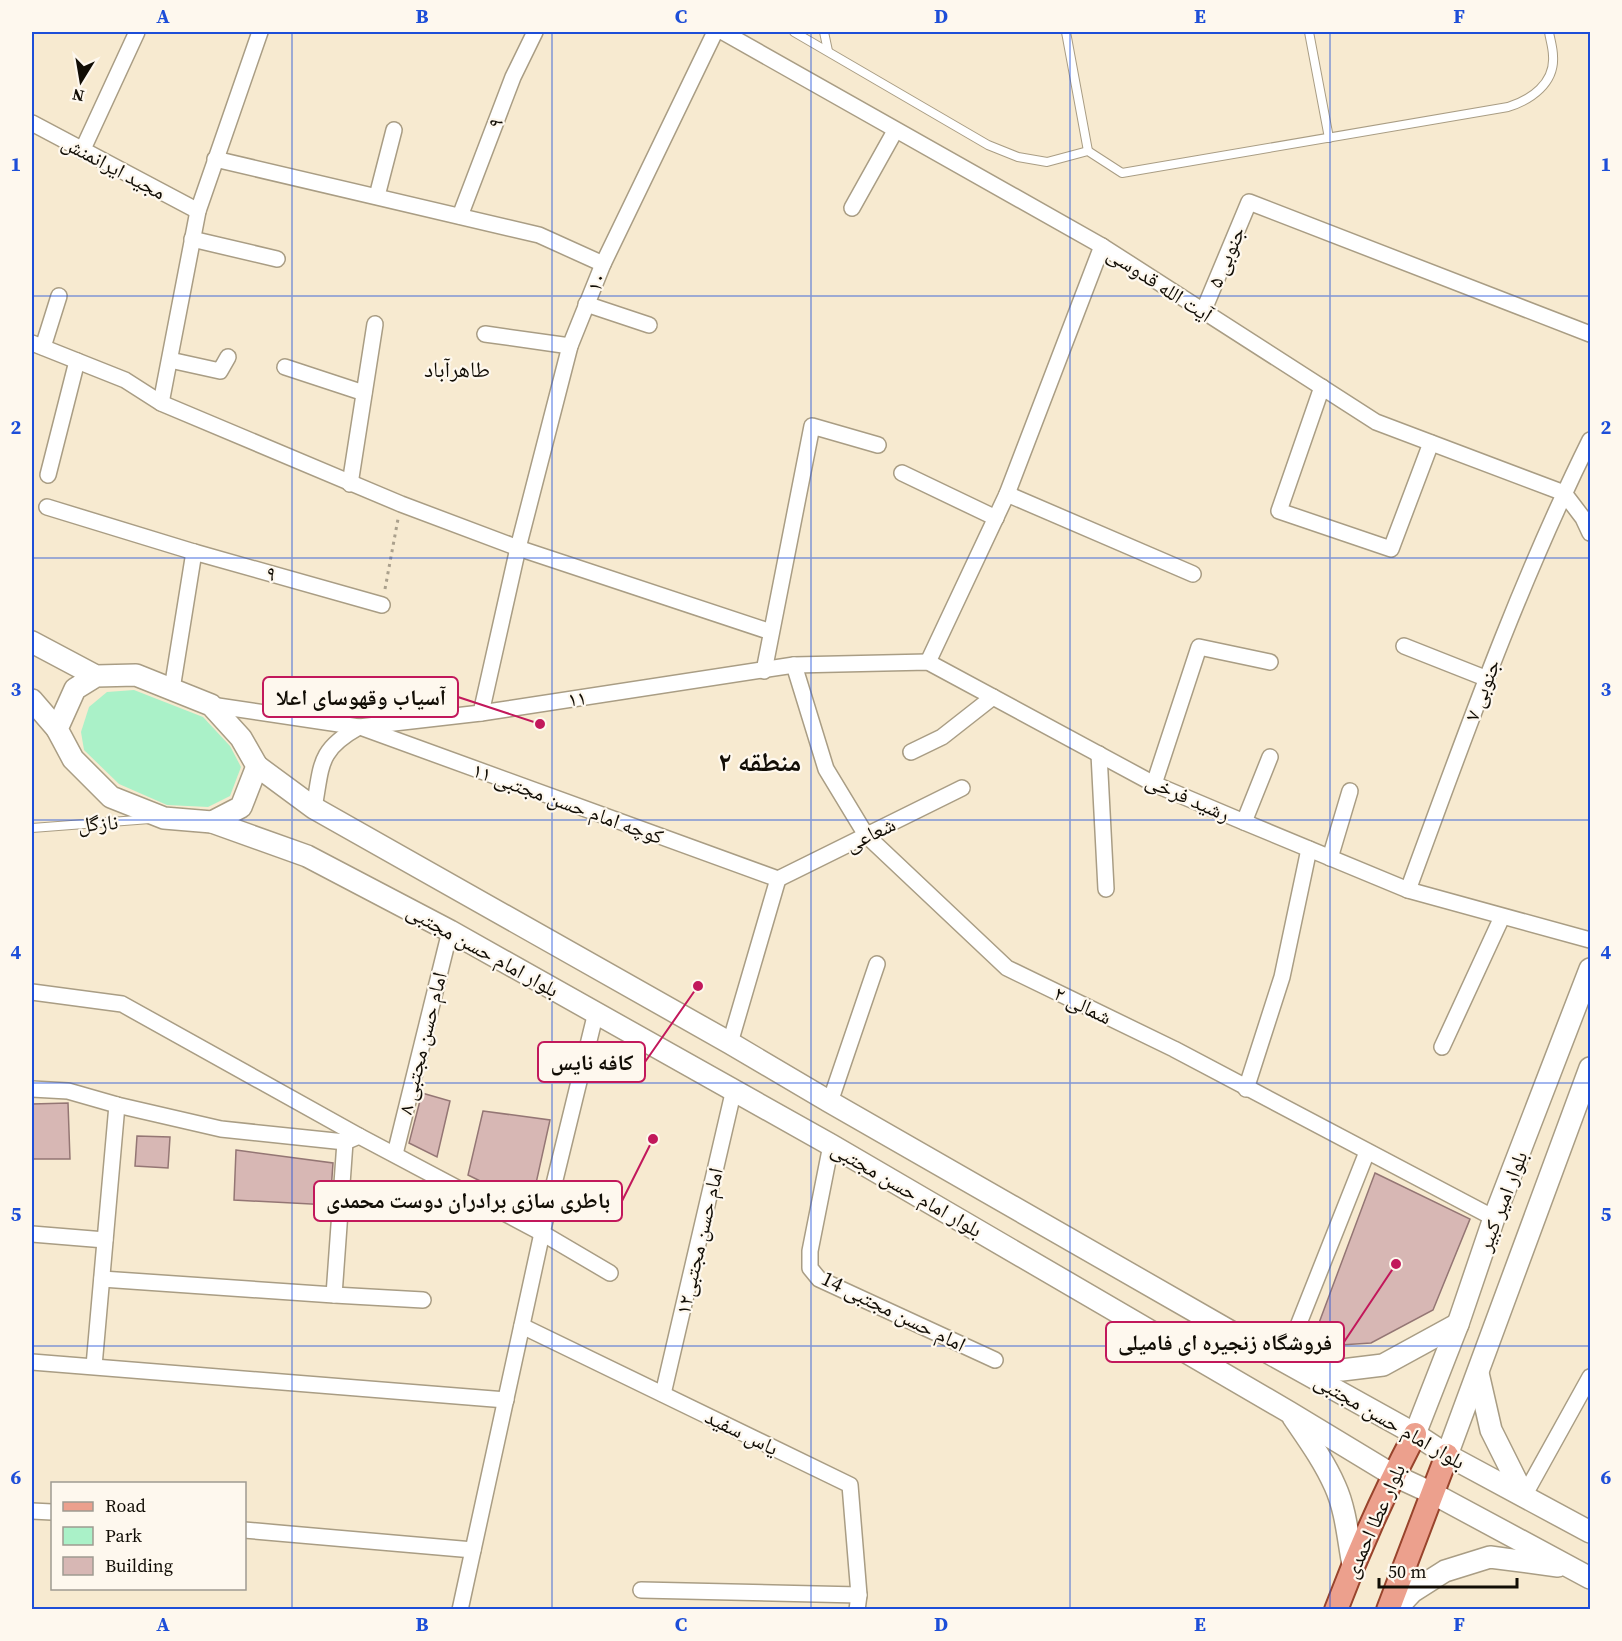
<svg xmlns="http://www.w3.org/2000/svg" width="1622" height="1641" viewBox="0 0 1622 1641" font-family="'Source Serif 4','Noto Naskh Arabic',serif">
  <style>
    .green { fill: #aaf1c8 }
    .building { fill: #d7b7b4; stroke: #947674; stroke-width: 1.5 }
    .lines { fill: none; stroke-linecap: round; stroke-linejoin: round }
    .lane-casing { stroke: #a99d84; stroke-width: 10 }
    .street-casing { stroke: #a99d84; stroke-width: 18 }
    .secondary-casing { stroke: #a99d84; stroke-width: 24 }
    .primary-casing { stroke: #98442c; stroke-width: 26 }
    .path { stroke: #aaa08c; stroke-width: 3; stroke-dasharray: 3 4.5; stroke-linecap: butt }
    .lane { stroke: #fff; stroke-width: 8 }
    .street { stroke: #fff; stroke-width: 15 }
    .secondary { stroke: #fff; stroke-width: 21 }
    .primary { stroke: #eca08d; stroke-width: 22 }
    .grid { fill: none; stroke: #1d4ed8; stroke-width: 1.5; stroke-opacity: 0.55 }
    .labels { text-anchor: middle; dominant-baseline: central; stroke-width: 4.5; stroke-linejoin: round; paint-order: stroke }
    .street-label { font-size: 21px; fill: #110d05; stroke: #fef8ee }
    .neighbourhood-label { font-size: 22px; fill: #110d05; stroke: #fef8ee }
    .district-label { font-size: 27px; font-weight: bold; fill: #110d05; stroke: #fef8ee }
    .leader { fill: none; stroke: #c2185b; stroke-width: 2 }
    .callout-dot { fill: #c2185b; stroke: #fef8ee; stroke-width: 2 }
    .callout { fill: #fef8ee; stroke: #c2185b; stroke-width: 2 }
    .callout-label { font-size: 22px; text-anchor: middle; font-weight: bold; fill: #110d05 }
    .neatline { fill: none; stroke: #1d4ed8; stroke-width: 2 }
    .grid-label { font-size: 20px; text-anchor: middle; font-weight: bold; fill: #1d4ed8 }
  </style>
  <rect width="100%" height="100%" fill="#f7ead0"/>
  <polygon class="green" points="134,690 203,717 230,746 241,767 230,796 208,807 167,805 119,784 84,750 81,732 89,707 107,692"/>
  <g class="building">
    <polygon points="422,1093 450,1101 437,1157 409,1143"/>
    <polygon points="68,1103 70,1159 32,1159 32,1104"/>
    <polygon points="483,1111 550,1120 531,1206 468,1175"/>
    <polygon points="137,1136 170,1137 168,1168 135,1166"/>
    <polygon points="236,1150 333,1163 330,1205 234,1200"/>
    <polygon points="1375,1173 1470,1219 1433,1310 1371,1343 1310,1347"/>
  </g>
  <g class="lines">
    <g class="lane-casing">
      <g id="lane">
        <path d="M794,32L988,145L1018,157L1047,162L1088,151L1122,173L1508,107C1531,100 1555,83 1553,56C1553,48 1550,39 1549,32"/>
        <polyline points="824,32 828,51"/>
        <polyline points="1066,32 1088,151"/>
        <polyline points="1309,32 1329,138"/>
        <polyline points="32,828 150,819"/>
      </g>
    </g>
    <g class="street-casing">
      <g id="street">
        <polyline points="723,32 1102,246 1376,422 1564,493 1583,518 1590,533"/>
        <polyline points="32,123 198,211"/>
        <polyline points="82,151 137,32"/>
        <polyline points="215,159 539,235 603,264"/>
        <polyline points="377,196 394,130"/>
        <polyline points="852,208 895,131"/>
        <polyline points="460,216 513,77 535,32"/>
        <polyline points="192,239 277,259"/>
        <polyline points="586,304 649,325"/>
        <polyline points="1203,312 1249,202 1590,334"/>
        <polyline points="485,334 570,346"/>
        <polyline points="32,343 125,380 161,403 401,504 518,548 771,632"/>
        <polyline points="43,347 59,296"/>
        <polyline points="170,360 220,371 228,357"/>
        <polyline points="285,367 364,393"/>
        <polyline points="1322,387 1279,511 1391,549 1431,443"/>
        <polyline points="161,403 198,211 260,32"/>
        <polyline points="902,473 996,518"/>
        <polyline points="48,475 77,361"/>
        <polyline points="350,484 375,324"/>
        <polyline points="1007,494 1193,574"/>
        <polyline points="47,507 194,552"/>
        <polyline points="1404,646 1485,678"/>
        <polyline points="928,662 1007,494 1102,246"/>
        <polyline points="794,665 826,769 866,835 1007,968 1174,1049 1494,1218"/>
        <polyline points="764,671 812,426 878,445"/>
        <polyline points="172,689 194,552 382,605"/>
        <polyline points="211,705 359,727 481,713 794,665 928,662 1154,784 1244,822 1408,890 1590,940"/>
        <polyline points="481,713 518,548 570,346 603,264 715,32"/>
        <polyline points="363,728 778,879"/>
        <polyline points="911,752 942,737 993,697"/>
        <polyline points="1099,754 1106,889"/>
        <polyline points="1154,784 1199,647 1270,662"/>
        <path d="M314,808C322,764 318,750 359,727"/>
        <polyline points="1244,822 1270,757"/>
        <polyline points="1330,858 1350,791"/>
        <polyline points="778,879 962,788"/>
        <path d="M1408,890C1464,738 1518,585 1590,440"/>
        <polyline points="32,992 122,1004 359,1136 542,1233 610,1273"/>
        <polyline points="730,1043 778,879"/>
        <polyline points="1442,1047 1502,917"/>
        <polyline points="32,1089 68,1091 117,1105 221,1129 345,1142 359,1136"/>
        <polyline points="1246,1089 1282,977 1309,849"/>
        <polyline points="830,1102 877,964"/>
        <polyline points="831,1145 810,1251 810,1268 819,1279 995,1360"/>
        <polyline points="395,1154 450,931"/>
        <polyline points="32,1234 105,1240"/>
        <polyline points="102,1279 334,1295 423,1300"/>
        <polyline points="334,1295 345,1142"/>
        <polyline points="522,1326 850,1485 859,1595 857,1610"/>
        <polyline points="1284,1361 1367,1152"/>
        <polyline points="32,1362 506,1400"/>
        <polyline points="94,1366 117,1105"/>
        <polyline points="663,1394 734,1089"/>
        <polyline points="1524,1496 1590,1377"/>
        <polyline points="32,1511 52,1512"/>
        <polyline points="244,1530 473,1550"/>
        <polyline points="641,1590 859,1595"/>
        <polyline points="460,1610 542,1233 596,1012"/>
      </g>
    </g>
    <g class="secondary-casing">
      <g id="secondary">
        <polyline points="32,642 96,676 136,675 211,705 241,738 257,766 241,807 212,822 164,818 111,797 73,759 57,729 75,689 96,676"/>
        <polyline points="32,700 57,729"/>
        <polyline points="257,766 314,808 730,1043 830,1102 1233,1333 1415,1434 1447,1455 1590,1532"/>
        <polyline points="212,822 307,856 450,931 831,1145 1289,1412 1393,1475 1432,1493 1590,1578"/>
        <polyline points="1299,1364 1342,1370 1383,1365 1458,1324"/>
        <polyline points="1478,1373 1491,1430 1524,1496"/>
        <path d="M1293,1417C1308,1439 1324,1461 1335,1486C1346,1510 1348,1539 1353,1565"/>
        <polyline points="1415,1434 1458,1324 1494,1218 1590,969"/>
        <polyline points="1447,1455 1590,1068"/>
        <polyline points="1395,1610 1412,1592 1445,1571 1490,1557 1558,1566"/>
      </g>
    </g>
    <g class="primary-casing">
      <g id="primary">
        <path d="M1336,1610C1359,1549 1385,1491 1415,1434"/>
        <polyline points="1388,1610 1447,1455"/>
      </g>
    </g>
    <polyline class="path" points="385,589 398,519"/>
    <use href="#lane" class="lane"/>
    <use href="#street" class="street"/>
    <use href="#secondary" class="secondary"/>
    <use href="#primary" class="primary"/>
  </g>
  <path class="grid" d="M292,32V1610M552,32V1610M811,32V1610M1070,32V1610M1330,32V1610M32,296H1590M32,558H1590M32,820H1590M32,1083H1590M32,1346H1590"/>
  <g class="labels">
    <g class="street-label">
      <text transform="translate(495 123) rotate(-69)">۹</text>
      <text transform="translate(114 167) rotate(28)">مجید ایرانمنش</text>
      <text transform="translate(1226 257) rotate(-67)">۵ جنوبی</text>
      <text transform="translate(596 282) rotate(-68)">۱۰</text>
      <text transform="translate(1160 284) rotate(33)">آیت الله قدوسی</text>
      <text transform="translate(271 573) rotate(16)">۹</text>
      <text transform="translate(1482 690) rotate(-69)">۷ جنوبی</text>
      <text transform="translate(577 698) rotate(-8)">۱۱</text>
      <text transform="translate(1188 797) rotate(24)">رشید فرخی</text>
      <text transform="translate(568 803) rotate(20)">کوچه امام حسن مجتبی ۱۱</text>
      <text transform="translate(98 823) rotate(-4)">نازگل</text>
      <text transform="translate(870 834) rotate(-26)">شعاعی</text>
      <text transform="translate(483 950) rotate(29)">بلوار امام حسن مجتبی</text>
      <text transform="translate(1083 1005) rotate(26)">۲ شمالی</text>
      <text transform="translate(422 1043) rotate(-76)">امام حسن مجتبی ۸</text>
      <text transform="translate(907 1189) rotate(30)">بلوار امام حسن مجتبی</text>
      <text transform="translate(1502 1201) rotate(-69)">بلوار امیر کبیر</text>
      <text transform="translate(699 1241) rotate(-77)">امام حسن مجتبی۱۲</text>
      <text transform="translate(894 1311) rotate(26)">امام حسن مجتبی 14</text>
      <text transform="translate(1390 1421) rotate(30)">بلوار امام حسن مجتبی</text>
      <text transform="translate(742 1432) rotate(26)">یاس سفید</text>
      <text transform="translate(1374 1521) rotate(-66)">بلوار عطا احمدی</text>
    </g>
    <g class="neighbourhood-label">
      <text x="457" y="369">طاهرآباد</text>
    </g>
    <g class="district-label">
      <text x="760" y="761">منطقه ۲</text>
    </g>
  </g>
  <path class="leader" d="M540 724L458 697M698 986L645 1062M653 1139L622 1201M1396 1264L1344 1342"/>
  <g class="callout-dot">
    <circle cx="540" cy="724" r="6"/>
    <circle cx="698" cy="986" r="6"/>
    <circle cx="653" cy="1139" r="6"/>
    <circle cx="1396" cy="1264" r="6"/>
  </g>
  <g class="callout">
    <rect x="263" y="677" width="195" height="40" rx="6"/>
    <rect x="538" y="1042" width="107" height="40" rx="6"/>
    <rect x="314" y="1181" width="308" height="40" rx="6"/>
    <rect x="1106" y="1322" width="238" height="40" rx="6"/>
  </g>
  <g class="callout-label">
    <text x="361" y="705">آسیاب وقهوسای اعلا</text>
    <text x="592" y="1070">کافه نایس</text>
    <text x="468" y="1208">باطری سازی برادران دوست محمدی</text>
    <text x="1225" y="1350">فروشگاه زنجیره ای فامیلی</text>
  </g>
  <rect width="1622" height="1641" fill="none" stroke="#fef8ee" stroke-width="66"/>
  <rect x="51" y="1482" width="195" height="108" fill="#fef8ee" stroke="#9f9a91" stroke-width="1.5"/>
  <rect x="63" y="1502" width="30" height="9" fill="#eca08d" stroke="#9f9a91" stroke-width="1.5"/>
  <text x="105" y="1512" font-size="18" fill="#110d05">Road</text>
  <rect x="63" y="1527" width="30" height="18" fill="#aaf1c8" stroke="#9f9a91" stroke-width="1.5"/>
  <text x="105" y="1542" font-size="18" fill="#110d05">Park</text>
  <rect x="63" y="1557" width="30" height="18" fill="#d7b7b4" stroke="#9f9a91" stroke-width="1.5"/>
  <text x="105" y="1572" font-size="18" fill="#110d05">Building</text>
  <g transform="translate(81 81) rotate(191)" stroke="#fef8ee" stroke-width="4.5" paint-order="stroke">
  <path d="M0-4.5L10 22L0 15L-10 22Z" fill="#110d05"/>
  <text y="-9" font-size="16" font-weight="bold" text-anchor="middle" fill="#110d05">N</text>
  </g>
  <path d="M1379 1578v9h138v-9" fill="none" stroke="#110d05" stroke-width="3"/>
  <text x="1388" y="1578" font-size="18" fill="#110d05" stroke="#fef8ee" stroke-width="4.5" paint-order="stroke">50 m</text>
  <rect x="33" y="33" width="1556" height="1575" class="neatline"/>
  <g class="grid-label">
    <text x="163" y="23">A</text>
    <text x="422" y="23">B</text>
    <text x="681" y="23">C</text>
    <text x="941" y="23">D</text>
    <text x="1200" y="23">E</text>
    <text x="1459" y="23">F</text>
    <text x="16" y="171">1</text>
    <text x="1606" y="171">1</text>
    <text x="16" y="434">2</text>
    <text x="1606" y="434">2</text>
    <text x="16" y="696">3</text>
    <text x="1606" y="696">3</text>
    <text x="16" y="959">4</text>
    <text x="1606" y="959">4</text>
    <text x="16" y="1221">5</text>
    <text x="1606" y="1221">5</text>
    <text x="16" y="1484">6</text>
    <text x="1606" y="1484">6</text>
    <text x="163" y="1631">A</text>
    <text x="422" y="1631">B</text>
    <text x="681" y="1631">C</text>
    <text x="941" y="1631">D</text>
    <text x="1200" y="1631">E</text>
    <text x="1459" y="1631">F</text>
  </g>
</svg>
